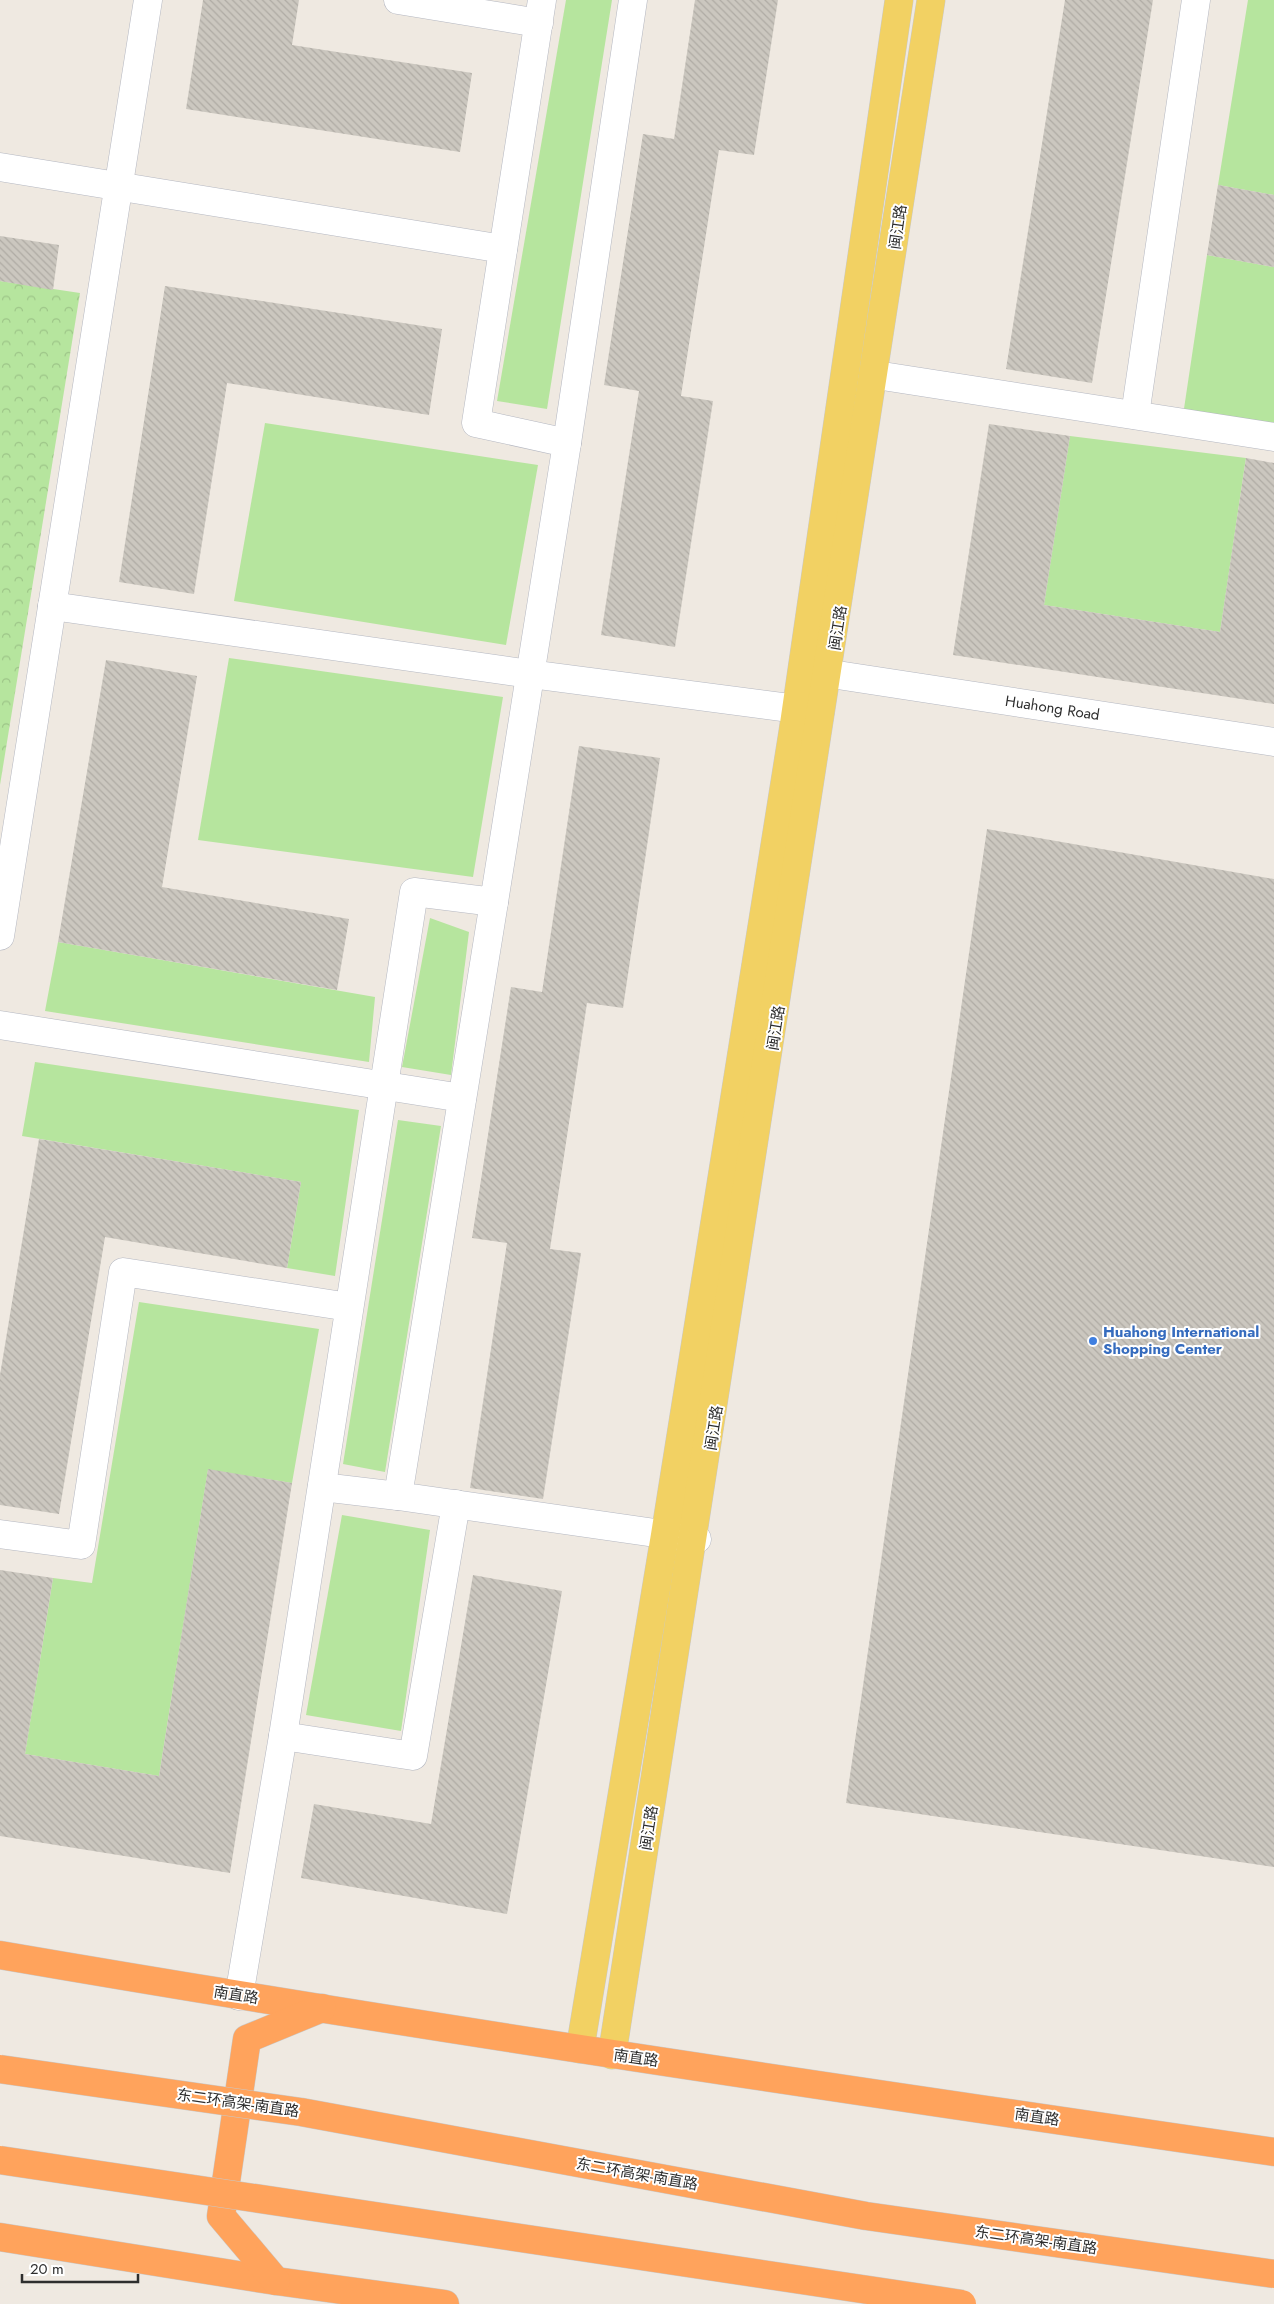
<svg xmlns="http://www.w3.org/2000/svg" width="1274" height="2304" viewBox="0 0 1274 2304" font-family="Jost,'Noto Sans SC',sans-serif">
  <style>
    .park { fill: url(#park-crowns) }
    .garden { fill: #b6e59e }
    .building { fill: url(#building-back-hatch) }
    .lines { fill: none; stroke-linecap: round; stroke-linejoin: round }
    .minor-casing { stroke: #b4b7c1; stroke-width: 29 }
    .major-casing { stroke: #c9c9c9; stroke-width: 29 }
    .highway-casing { stroke: #c9c9c9; stroke-width: 29 }
    .minor { stroke: #fff; stroke-width: 28 }
    .major { stroke: #f2d163; stroke-width: 28 }
    .highway { stroke: #ffa35c; stroke-width: 28 }
    .highway-bridge-casing { stroke: #c9c9c9; stroke-width: 29; stroke-linecap: butt }
    .highway-bridge { stroke: #ffa35c; stroke-width: 28 }
    .shop-dot { fill: #3f7fe0; stroke: #fff; stroke-width: 2 }
    .labels { text-anchor: middle; dominant-baseline: central; stroke-width: 4; stroke-linejoin: round; paint-order: stroke }
    .street-label { font-size: 15px; fill: #2e2e2e; stroke: #fff }
    .shop-label { font-size: 15px; font-weight: bold; fill: #366cbe; stroke: #fff; text-anchor: start }
  </style>
  <defs>
    <pattern id="park-crowns" width="20" height="18" patternUnits="userSpaceOnUse" patternTransform="scale(1.25)"><rect width="20" height="18" fill="#b6e59e"/><path d="M2 6a3 3 0 1 1 6 0M12 15a3 3 0 1 1 6 0" fill="none" stroke="#9dc588"/></pattern>
    <pattern id="building-back-hatch" width="6" height="6" patternUnits="userSpaceOnUse" patternTransform="scale(1.25)"><rect width="6" height="6" fill="#cbc7bf"/><path d="M-1 5l2 2M0 0l6 6M5-1l2 2" fill="none" stroke="#afaba4"/></pattern>
  </defs>
  <rect width="100%" height="100%" fill="#efe9e1"/>
  <polygon class="park" points="0,281 80,293 0,785"/>
  <g class="garden">
    <polygon points="566,0 612,0 547,409 497,401"/>
    <polygon points="1248,0 1274,0 1274,195 1218,185"/>
    <polygon points="1207,255 1274,267 1274,437 1182,422"/>
    <polygon points="265,423 538,465 506,645 234,601"/>
    <polygon points="1070,436 1246,458 1220,632 1044,605"/>
    <polygon points="229,658 503,697 473,877 198,840"/>
    <polygon points="430,918 469,932 451,1075 402,1067"/>
    <polygon points="58,942 375,997 369,1062 45,1011"/>
    <polygon points="35,1062 359,1110 335,1276 287,1268 301,1182 22,1136"/>
    <polygon points="398,1120 441,1126 385,1472 343,1464"/>
    <polygon points="139,1302 319,1329 292,1483 208,1470 159,1776 25,1754 53,1578 92,1583"/>
    <polygon points="342,1515 430,1530 401,1731 306,1715"/>
  </g>
  <g class="building">
    <polygon points="203,0 299,0 292,45 472,73 460,152 186,109"/>
    <polygon points="695,0 778,0 754,155 719,150 681,396 713,401 675,647 601,635 639,391 604,385 643,134 674,139"/>
    <polygon points="1065,0 1153,0 1092,383 1006,369"/>
    <polygon points="1218,185 1274,195 1274,267 1207,255"/>
    <polygon points="0,236 59,245 53,290 0,281"/>
    <polygon points="165,286 442,329 429,415 227,383 194,594 119,582"/>
    <polygon points="989,424 1070,436 1044,605 1220,632 1246,458 1274,463 1274,704 953,655"/>
    <polygon points="106,660 197,676 162,887 349,919 337,990 58,942"/>
    <polygon points="579,746 660,758 623,1008 587,1003 550,1249 581,1253 543,1499 470,1488 507,1243 472,1238 511,987 542,992"/>
    <polygon points="987,829 1274,879 1274,1867 846,1803"/>
    <polygon points="39,1139 301,1182 287,1268 105,1237 59,1514 0,1505 0,1375"/>
    <polygon points="208,1469 292,1483 230,1873 0,1836 0,1570 53,1578 25,1754 159,1776"/>
    <polygon points="473,1575 562,1591 507,1914 301,1878 314,1804 431,1824"/>
  </g>
  <g class="lines">
    <g class="minor-casing">
      <g id="minor">
        <polyline points="398,0 539,23"/>
        <polyline points="0,167 503,249"/>
        <polyline points="876,375 1274,437"/>
        <polyline points="1135,415 1196,0"/>
        <polyline points="567,443 633,0"/>
        <polyline points="52,606 530,674 820,712"/>
        <path id="s1" d="M831,674L1274,742"/>
        <polyline points="494,902 398,1496 697,1539"/>
        <polyline points="0,936 148,0"/>
        <polyline points="0,1025 462,1098"/>
        <polyline points="322,1487 398,1496"/>
        <polyline points="0,1534 81,1545 123,1272 349,1307"/>
        <polyline points="283,1736 413,1756 456,1504"/>
        <polyline points="239,1996 283,1736 414,892 494,902 567,443 476,423 542,0"/>
      </g>
    </g>
    <g class="major-casing">
      <g id="major">
        <polyline points="580,2049 665,1535 793,731 899,0"/>
        <path d="M612,2055C724,1371 830,686 931,0"/>
      </g>
    </g>
    <g class="highway-casing">
      <g id="highway">
        <path d="M0,1955C424,2028 849,2090 1274,2152"/>
        <polyline points="0,2237 276,2281 445,2304"/>
        <polyline points="276,2281 221,2216 247,2039 322,2008"/>
      </g>
    </g>
    <use href="#minor" class="minor"/>
    <use href="#major" class="major"/>
    <use href="#highway" class="highway"/>
    <g class="highway-bridge-casing">
      <g id="highway-bridge">
        <polyline points="0,2069 301,2112 866,2216 1274,2274"/>
        <polyline points="0,2160 962,2304"/>
      </g>
    </g>
    <use href="#highway-bridge" class="highway-bridge"/>
  </g>
  <circle class="shop-dot" cx="1093" cy="1341" r="5"/>
  <g class="labels">
    <g class="street-label">
      <text transform="translate(898 227) rotate(-82)">闽江路</text>
      <text transform="translate(838 628) rotate(-81)">闽江路</text>
      <text stroke="none"><textPath href="#s1" startOffset="224">Huahong Road</textPath></text>
      <text transform="translate(776 1028) rotate(-81)">闽江路</text>
      <text transform="translate(714 1428) rotate(-81)">闽江路</text>
      <text transform="translate(649 1828) rotate(-81)">闽江路</text>
      <text transform="translate(236 1995) rotate(9)">南直路</text>
      <text transform="translate(636 2058) rotate(8)">南直路</text>
      <text transform="translate(238 2103) rotate(8)">东二环高架-南直路</text>
      <text transform="translate(1037 2117) rotate(8)">南直路</text>
      <text transform="translate(637 2174) rotate(10)">东二环高架-南直路</text>
      <text transform="translate(1036 2240) rotate(8)">东二环高架-南直路</text>
    </g>
    <g class="shop-label">
      <text x="1103" y="1332">Huahong International<tspan x="1103" dy="17">Shopping Center</tspan></text>
    </g>
  </g>
  <path d="M22 2274v8h116v-8" fill="none" stroke="#2e2e2e" stroke-width="2.5"/>
  <text x="30" y="2274" font-size="15" fill="#2e2e2e" stroke="#ffffff" stroke-width="4" paint-order="stroke">20 m</text>
</svg>
